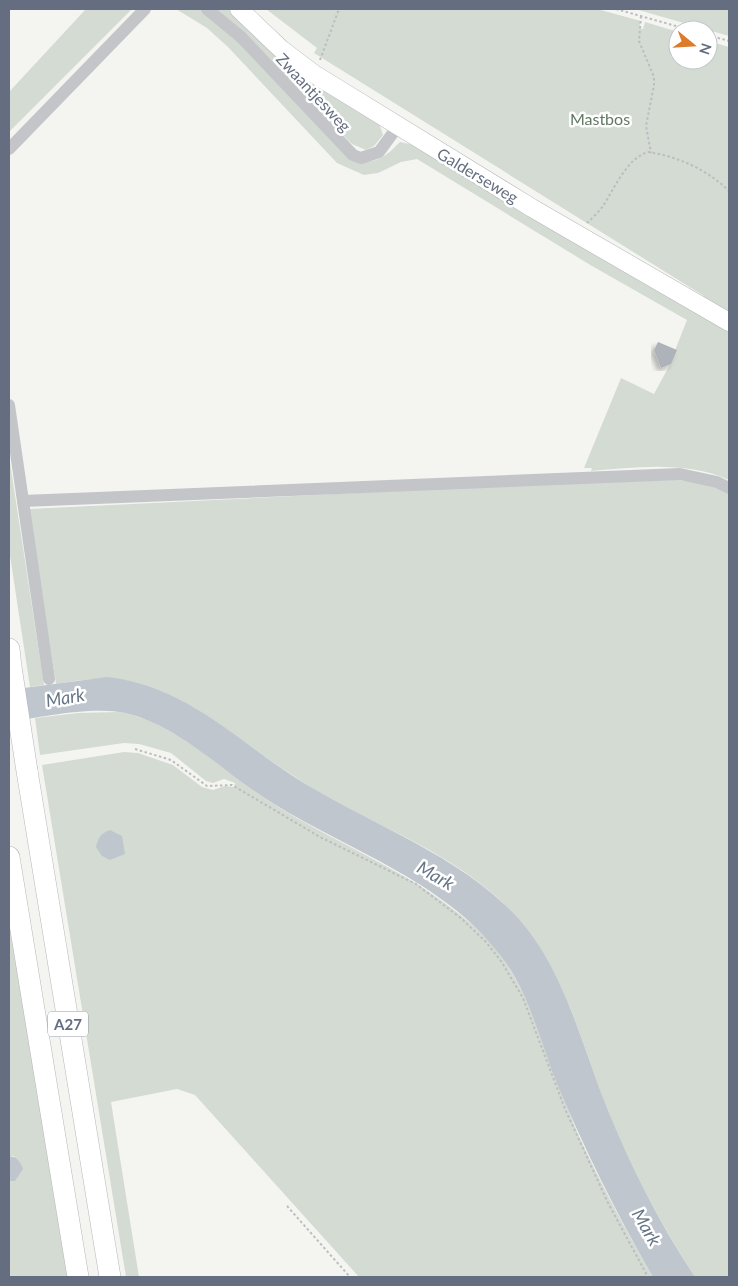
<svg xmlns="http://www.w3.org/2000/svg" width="738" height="1286" viewBox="0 0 738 1286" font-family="Lato,sans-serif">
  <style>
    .green { fill: #d4dbd2 }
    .water { fill: #c0c6cd }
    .building { fill: #aeb2b9; filter: url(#shadow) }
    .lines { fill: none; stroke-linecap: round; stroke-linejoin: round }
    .secondary-casing { stroke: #b5b8bd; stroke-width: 19 }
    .highway-casing { stroke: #b5b7bb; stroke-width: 22 }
    .path { stroke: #bcbdc0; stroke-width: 2; stroke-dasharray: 2.5 2.5; stroke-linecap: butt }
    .street { stroke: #c3c5c9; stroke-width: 12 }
    .secondary { stroke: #fff; stroke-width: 18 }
    .highway { stroke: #fff; stroke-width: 21 }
    .highway-bridge-casing { stroke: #b5b7bb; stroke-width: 22; stroke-linecap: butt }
    .highway-bridge { stroke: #fff; stroke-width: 21 }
    .labels { text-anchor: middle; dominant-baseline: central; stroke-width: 5; stroke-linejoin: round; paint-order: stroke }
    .shield { fill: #fff; stroke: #939aa7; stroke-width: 1 }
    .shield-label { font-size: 15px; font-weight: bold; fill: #656e81 }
    .street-label { font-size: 16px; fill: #656e81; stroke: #fff }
    .park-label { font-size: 16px; fill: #637864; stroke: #fff }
    .water-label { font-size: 18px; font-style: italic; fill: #657585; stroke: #fff }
  </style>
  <defs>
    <filter id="shadow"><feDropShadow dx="-3.5" dy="3.5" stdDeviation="2.5" flood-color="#0004"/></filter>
  </defs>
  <rect width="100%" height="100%" fill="#f4f5f1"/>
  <g class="green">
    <polygon points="86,9 132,9 9,132 9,92"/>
    <path d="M176,9H201L215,18L365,162C381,161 389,153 400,142L414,145L697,311L704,296L314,53L317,48L266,9H597L641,21L639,28L643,29L645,22L678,32V60H708V41L729,47V480C687,461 636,467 591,471L592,468H584L621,378L654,394L668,368L687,320L592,266L417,159L401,162L378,173L364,175L337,163L228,47L207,28Z"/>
    <polygon points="214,9 232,9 378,120 383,135 374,146 366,150 352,144"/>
    <polygon points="635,9 729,9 729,36"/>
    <polygon points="9,456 44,685 30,687 9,549"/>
    <path d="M643,479C672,479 703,480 729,492V1277H695C660,1223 630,1166 606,1106C584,1049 568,985 531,935C493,882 434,851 377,823C359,814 340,805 323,795C295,777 267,759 241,740C207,715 185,698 144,685C113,675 87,679 56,684L29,509Z"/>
    <path d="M119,712C176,722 225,773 272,803C343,848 422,875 483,935C533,984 551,1072 579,1136C601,1184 626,1231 653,1277H359L195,1095L177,1089L111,1102L139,1277H126L42,765L124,752L138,753L173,765L202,787L213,790L225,786L234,787L235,783L224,779L213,783L206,781L171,753L139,744L124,743L40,755L35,718L78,713Z"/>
    <polygon points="9,896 71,1277 9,1277 9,1181 15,1181 14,1156 9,1156"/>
  </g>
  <g class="water">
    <path d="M107,677C187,686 233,738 296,778C365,822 444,848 504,904C562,957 579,1038 607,1108C631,1167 660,1224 695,1277H653C617,1215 586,1152 558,1086C540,1042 530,993 500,955C444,881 350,851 274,804C226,775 184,729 129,714C97,705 41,717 9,722V690Z"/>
    <path d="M110,830L122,836L125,854L110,860L102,856L96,847C98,838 101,833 110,830Z"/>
    <path d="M9,1156C17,1157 20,1161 23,1169L15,1181H9Z"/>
  </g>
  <polygon class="building" points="658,342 677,350 671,364 661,368 654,350"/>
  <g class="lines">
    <g class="secondary-casing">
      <polyline id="secondary" points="239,9 281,49 314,74 532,208 729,322"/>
    </g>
    <g class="highway-casing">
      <g id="highway">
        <polyline points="9,649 11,667"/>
        <polyline points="27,771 110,1277"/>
        <polyline points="9,857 78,1277"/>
      </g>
    </g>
    <g class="path">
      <polyline points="616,9 690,30"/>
      <polyline points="641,16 639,41 654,77 654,85 646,126 651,153"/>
      <polyline points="708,35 729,41"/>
      <polyline points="320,60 339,9"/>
      <path d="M587,223C592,218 599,212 603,206C614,189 627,158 648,152C677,156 708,170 729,191"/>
      <polyline points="135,749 171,760 207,786 232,785 320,837 416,884 462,919 486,942 501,961 523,998 565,1109 608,1203 648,1277"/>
      <polyline points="287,1206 350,1277"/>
    </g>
    <g class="street">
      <polyline points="207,9 241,37 353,155 361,158 379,152 398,126"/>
      <polyline points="9,149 145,9"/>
      <polyline points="9,405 49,679"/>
      <polyline points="23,501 680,474 717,482 729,488"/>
    </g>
    <use href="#secondary" class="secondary"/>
    <use href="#highway" class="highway"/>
    <g class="highway-bridge-casing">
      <polyline id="highway-bridge" points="11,667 27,771"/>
    </g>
    <use href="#highway-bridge" class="highway-bridge"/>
  </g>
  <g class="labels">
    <rect class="shield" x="48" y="1011.5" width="40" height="25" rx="4"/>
    <g class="shield-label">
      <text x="68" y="1024">A27</text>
    </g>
    <g class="street-label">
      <text transform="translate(314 92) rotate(47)">Zwaantjesweg</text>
      <text transform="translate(478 175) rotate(31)">Galderseweg</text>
    </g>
    <g class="park-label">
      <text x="600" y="118">Mastbos</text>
    </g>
    <g class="water-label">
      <text transform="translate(65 697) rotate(-10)">Mark</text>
      <text transform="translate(436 875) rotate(30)">Mark</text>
      <text transform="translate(647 1227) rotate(60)">Mark</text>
    </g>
  </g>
  <rect width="738" height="1286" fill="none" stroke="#656e81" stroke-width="20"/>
  <g transform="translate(693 45) rotate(108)"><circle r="24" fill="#ffffff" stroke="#c1c5cd"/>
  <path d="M0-4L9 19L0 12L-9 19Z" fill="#dc7b2a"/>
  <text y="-8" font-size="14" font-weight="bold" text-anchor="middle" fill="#656e81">N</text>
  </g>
</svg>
